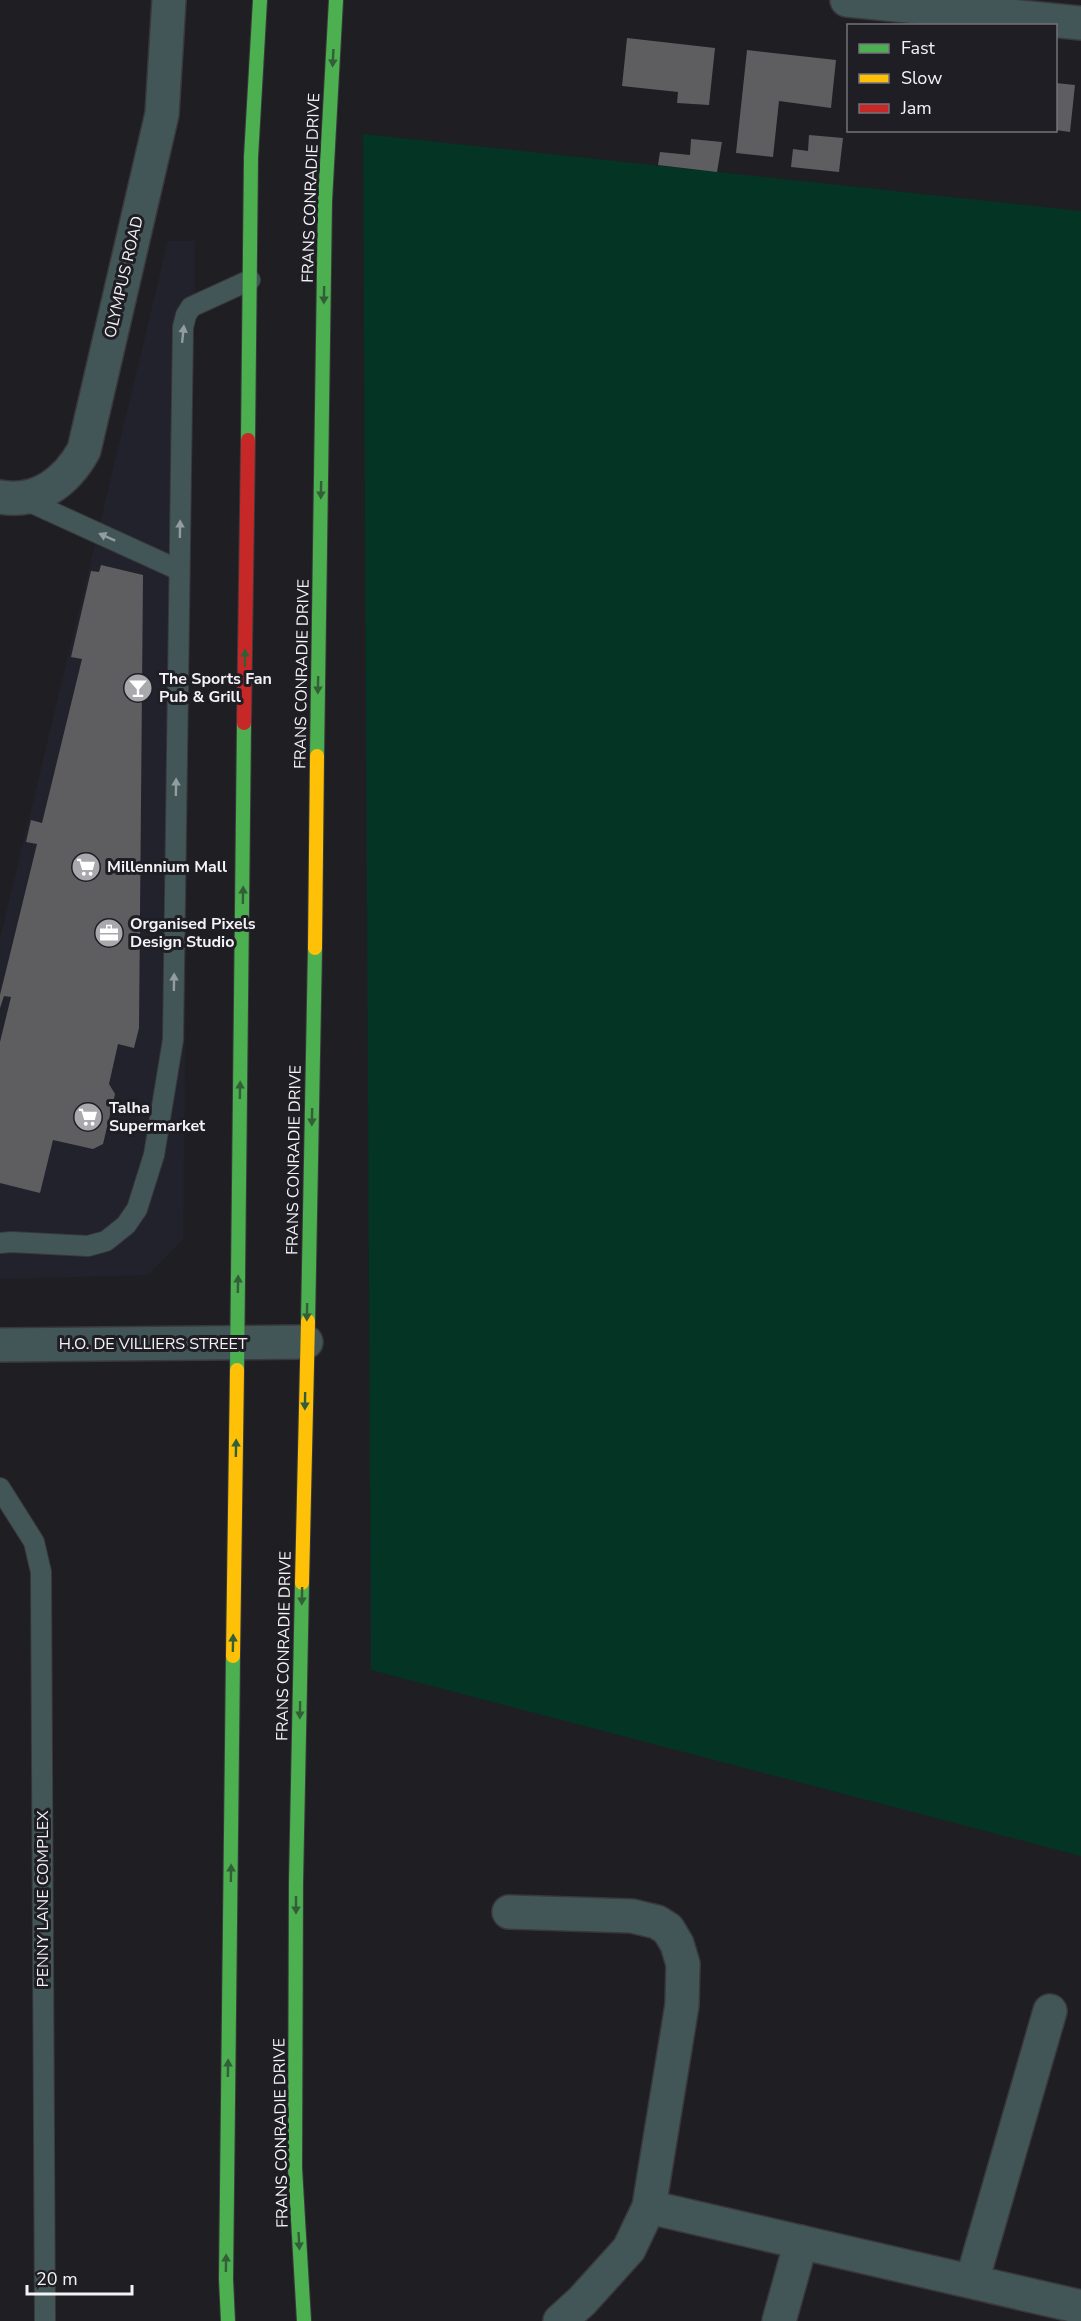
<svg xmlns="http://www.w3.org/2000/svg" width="1081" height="2321" viewBox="0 0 1081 2321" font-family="'Nunito Sans',sans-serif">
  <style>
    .built { fill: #22222d }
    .green { fill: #043423 }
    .building { fill: #5e5e61 }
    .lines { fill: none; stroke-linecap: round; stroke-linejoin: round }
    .lane-casing { stroke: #39393c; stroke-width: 22 }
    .street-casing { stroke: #39393c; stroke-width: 36 }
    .fast-casing { stroke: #39393c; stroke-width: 16 }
    .slow-casing { stroke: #39393c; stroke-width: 16 }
    .jam-casing { stroke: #39393c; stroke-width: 16 }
    .lane { stroke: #435657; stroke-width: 20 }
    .street { stroke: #435657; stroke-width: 33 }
    .fast { stroke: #4caf50; stroke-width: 14 }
    .slow { stroke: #ffc107; stroke-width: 14 }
    .jam { stroke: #c62828; stroke-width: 14 }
    .oneway { fill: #335f38 }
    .oneway2 { fill: #929d9f }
    .labels { text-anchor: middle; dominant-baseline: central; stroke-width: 6; stroke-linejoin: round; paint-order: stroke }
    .street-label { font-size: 16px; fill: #f3f3f7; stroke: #1e1e24 }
    .poi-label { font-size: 16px; font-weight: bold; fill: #f3f3f7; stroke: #1e1e24; text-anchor: start }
  </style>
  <rect width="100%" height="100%" fill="#1f1f23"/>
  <polygon class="built" points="168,241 195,241 183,1239 148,1275 0,1279 0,939"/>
  <polygon class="green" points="363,134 1081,211 1081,1856 371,1670"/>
  <g class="building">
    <polygon points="627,38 715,48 709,105 677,103 678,92 622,86"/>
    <polygon points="747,50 836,60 831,108 779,101 773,157 736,153"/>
    <polygon points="1056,83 1075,85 1070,132 1056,130"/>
    <polygon points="809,135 843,138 839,172 791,167 793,149 808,151"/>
    <polygon points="691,139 722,142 717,172 658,165 660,152 690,155"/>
    <polygon points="101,565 143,575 139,1028 134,1048 118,1044 109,1084 115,1094 103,1144 93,1149 53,1140 40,1193 0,1183 0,1042 11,997 4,996 0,1008 0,995 37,844 26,842 31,820 42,823 82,659 71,657 91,571 99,572"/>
  </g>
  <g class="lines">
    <g class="lane-casing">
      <g id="lane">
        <polyline points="21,498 179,570"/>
        <polyline points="0,1243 11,1242 88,1246 106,1241 126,1225 137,1209 154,1155 173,1040 183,327 186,315 191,307 250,280"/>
        <polyline points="0,1488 34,1542 41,1572 45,2321"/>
      </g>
    </g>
    <g class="street-casing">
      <g id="street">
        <polyline points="847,0 1081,23"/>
        <path d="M0,497C38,504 67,481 84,450L162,114L169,0"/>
        <polyline points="0,1345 306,1342"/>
        <polyline points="509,1912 632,1916 657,1922 668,1929 677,1944 683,1964 682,2005 649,2207 629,2249 582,2301 560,2321"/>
        <polyline points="649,2207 1081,2307"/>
        <polyline points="972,2281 1050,2011"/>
        <polyline points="779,2321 801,2242"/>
      </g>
    </g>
    <g class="fast-casing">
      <g id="fast">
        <polyline points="248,440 251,157 260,0"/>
        <polyline points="317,756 325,201 336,0"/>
        <polyline points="308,1321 315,948"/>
        <polyline points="237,1370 244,723"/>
        <polyline points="302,1583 296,1883 295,2168 304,2321"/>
        <polyline points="228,2321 226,2279 233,1656"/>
      </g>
    </g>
    <g class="slow-casing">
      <g id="slow">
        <polyline points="315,948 317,756"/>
        <polyline points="302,1583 308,1321"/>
        <polyline points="233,1656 237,1370"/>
      </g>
    </g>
    <g class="jam-casing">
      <polyline id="jam" points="244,723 248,440"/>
    </g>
    <use href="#lane" class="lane"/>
    <use href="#street" class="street"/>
    <use href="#fast" class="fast"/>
    <use href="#slow" class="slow"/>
    <use href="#jam" class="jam"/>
  </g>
  <defs><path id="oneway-solid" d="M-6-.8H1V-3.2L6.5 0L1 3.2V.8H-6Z" transform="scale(1.5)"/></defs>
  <g class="oneway">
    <use href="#oneway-solid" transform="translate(333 58) rotate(93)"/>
    <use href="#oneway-solid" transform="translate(324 295) rotate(91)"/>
    <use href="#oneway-solid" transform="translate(321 490) rotate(91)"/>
    <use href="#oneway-solid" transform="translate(245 658) rotate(-89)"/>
    <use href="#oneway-solid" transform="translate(318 685) rotate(91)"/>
    <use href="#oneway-solid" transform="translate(243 895) rotate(-89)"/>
    <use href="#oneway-solid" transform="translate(240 1090) rotate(-89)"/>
    <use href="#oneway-solid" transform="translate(312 1117) rotate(91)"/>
    <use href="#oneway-solid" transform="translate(238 1284) rotate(-89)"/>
    <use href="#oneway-solid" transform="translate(307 1312) rotate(91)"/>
    <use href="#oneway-solid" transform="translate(305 1401) rotate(91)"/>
    <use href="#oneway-solid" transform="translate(236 1448) rotate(-89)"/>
    <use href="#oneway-solid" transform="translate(302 1596) rotate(91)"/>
    <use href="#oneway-solid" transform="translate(233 1643) rotate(-89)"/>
    <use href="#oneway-solid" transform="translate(300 1710) rotate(91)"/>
    <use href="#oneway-solid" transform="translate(231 1873) rotate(-89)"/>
    <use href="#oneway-solid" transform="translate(296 1905) rotate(90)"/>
    <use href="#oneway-solid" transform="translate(228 2068) rotate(-89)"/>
    <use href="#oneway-solid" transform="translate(299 2241) rotate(87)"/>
    <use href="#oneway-solid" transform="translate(226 2263) rotate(-89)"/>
  </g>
  <g class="oneway2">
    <use href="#oneway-solid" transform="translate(183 334) rotate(-84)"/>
    <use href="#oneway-solid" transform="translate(180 529) rotate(-89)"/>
    <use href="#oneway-solid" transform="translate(107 537) rotate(-156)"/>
    <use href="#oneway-solid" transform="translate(176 787) rotate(-89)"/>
    <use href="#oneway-solid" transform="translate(174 982) rotate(-89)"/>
  </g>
  <defs>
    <g id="bar-disc" transform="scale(1.5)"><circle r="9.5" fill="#a9a9ad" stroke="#1e1e24"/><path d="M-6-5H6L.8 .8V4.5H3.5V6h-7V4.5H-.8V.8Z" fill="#fff"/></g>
    <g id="supermarket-disc" transform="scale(1.5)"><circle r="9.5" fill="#a9a9ad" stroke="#1e1e24"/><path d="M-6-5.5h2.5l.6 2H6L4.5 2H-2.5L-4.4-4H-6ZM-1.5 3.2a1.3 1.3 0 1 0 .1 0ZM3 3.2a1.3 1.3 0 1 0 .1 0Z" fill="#fff"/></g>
    <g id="office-disc" transform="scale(1.5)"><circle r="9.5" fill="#a9a9ad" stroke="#1e1e24"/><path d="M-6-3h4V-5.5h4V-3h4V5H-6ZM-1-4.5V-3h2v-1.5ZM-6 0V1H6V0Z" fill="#fff"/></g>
  </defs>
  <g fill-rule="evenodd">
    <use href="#bar-disc" x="138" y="688"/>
    <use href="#supermarket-disc" x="86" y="867"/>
    <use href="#office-disc" x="109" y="933"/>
    <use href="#supermarket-disc" x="88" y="1117"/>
  </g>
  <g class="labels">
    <g class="street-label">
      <text transform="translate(311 188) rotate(-88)">FRANS CONRADIE DRIVE</text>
      <text transform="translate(124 277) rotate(-77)">OLYMPUS ROAD</text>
      <text transform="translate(302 674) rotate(-89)">FRANS CONRADIE DRIVE</text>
      <text transform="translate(294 1160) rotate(-89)">FRANS CONRADIE DRIVE</text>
      <text x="153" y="1344">H.O. DE VILLIERS STREET</text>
      <text transform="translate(284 1646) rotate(-89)">FRANS CONRADIE DRIVE</text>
      <text transform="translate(43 1899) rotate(-90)">PENNY LANE COMPLEX</text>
      <text transform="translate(281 2133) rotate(-91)">FRANS CONRADIE DRIVE</text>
    </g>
    <g class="poi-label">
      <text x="159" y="679">The Sports Fan<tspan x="159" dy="18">Pub &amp; Grill</tspan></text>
      <text x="107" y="867">Millennium Mall</text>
      <text x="130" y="924">Organised Pixels<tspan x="130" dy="18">Design Studio</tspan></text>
      <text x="109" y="1108">Talha<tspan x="109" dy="18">Supermarket</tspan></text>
    </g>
  </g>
  <rect x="847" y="24" width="210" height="108" fill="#1e1e24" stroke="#737378" stroke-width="1.5"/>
  <rect x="859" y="44" width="30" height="9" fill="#4caf50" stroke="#737378" stroke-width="1.5"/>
  <text x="901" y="54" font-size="18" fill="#f3f3f7">Fast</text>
  <rect x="859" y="74" width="30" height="9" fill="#ffc107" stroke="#737378" stroke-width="1.5"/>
  <text x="901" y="84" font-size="18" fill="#f3f3f7">Slow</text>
  <rect x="859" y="104" width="30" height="9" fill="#c62828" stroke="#737378" stroke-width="1.5"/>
  <text x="901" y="114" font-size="18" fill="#f3f3f7">Jam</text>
  <path d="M27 2285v9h105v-9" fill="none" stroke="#f3f3f7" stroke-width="3"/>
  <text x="36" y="2285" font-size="18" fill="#f3f3f7" stroke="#1e1e24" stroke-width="4.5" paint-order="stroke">20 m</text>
</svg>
